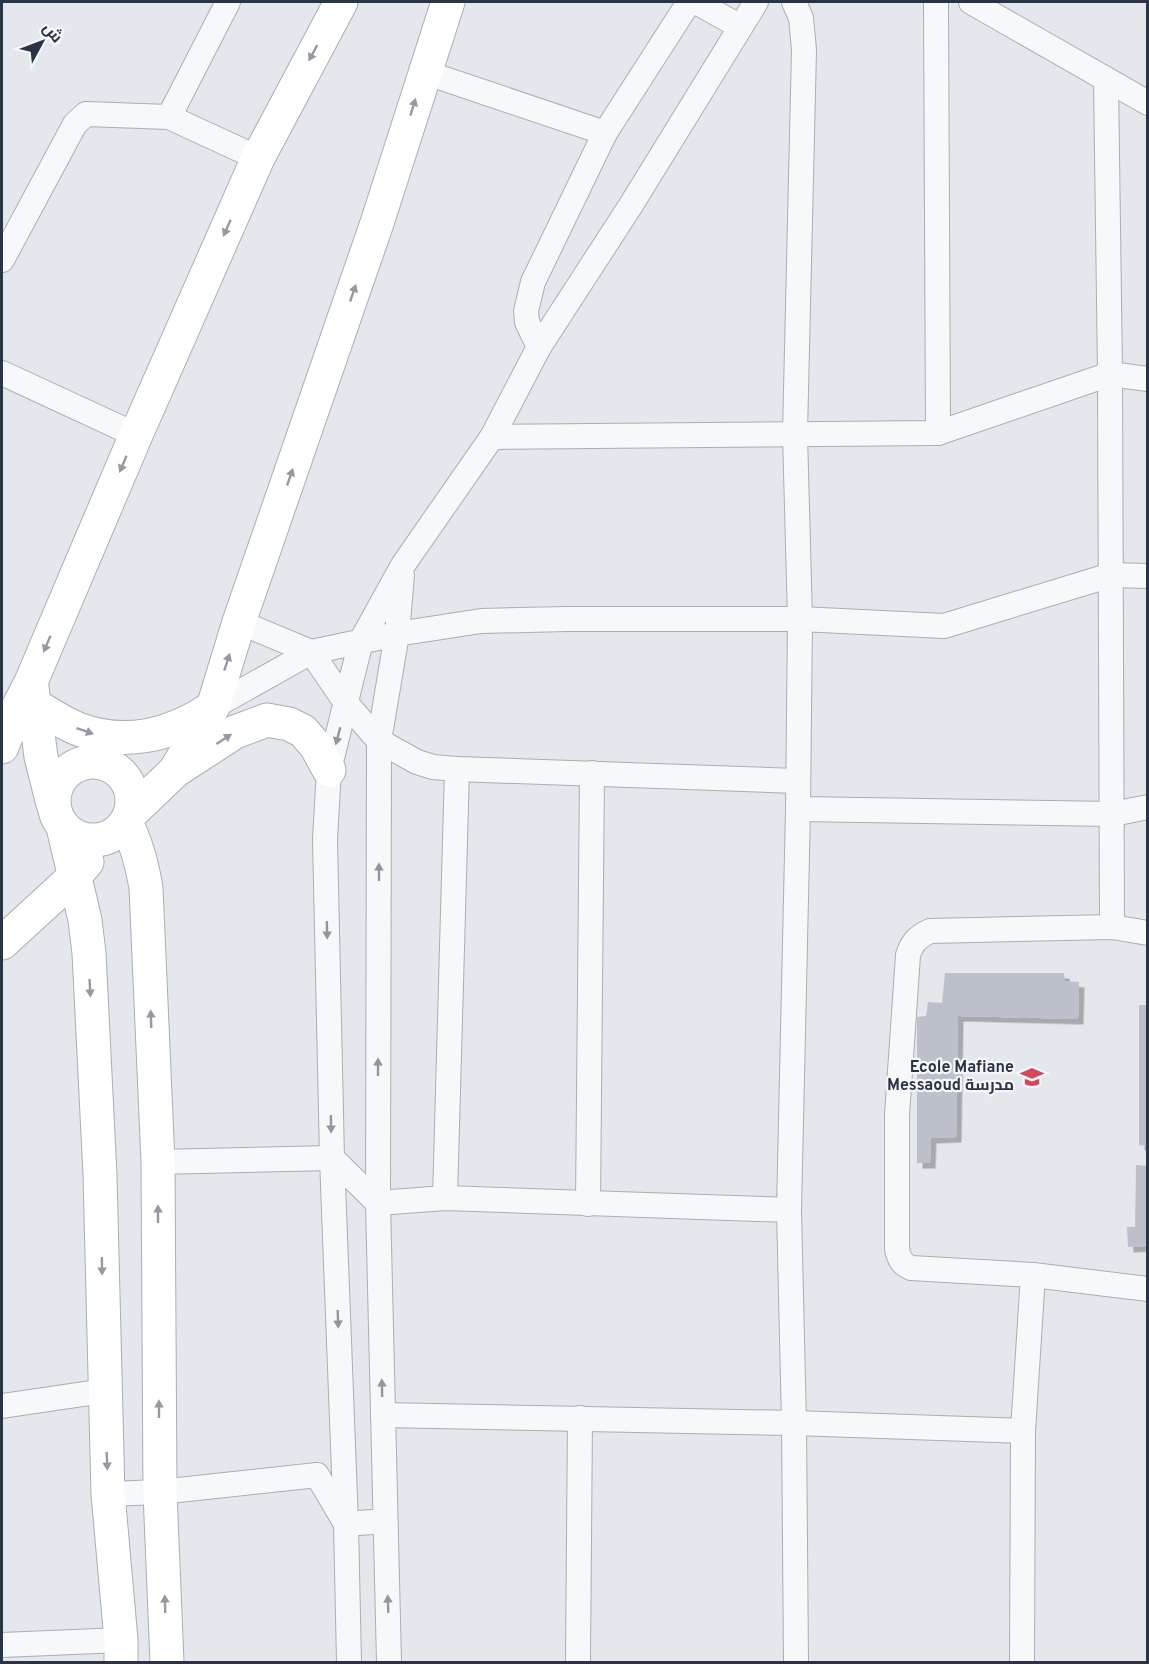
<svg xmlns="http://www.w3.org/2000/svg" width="1149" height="1664" viewBox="0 0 1149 1664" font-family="Overpass,Cairo,sans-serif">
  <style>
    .building { fill: #bbc0ca; filter: url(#shadow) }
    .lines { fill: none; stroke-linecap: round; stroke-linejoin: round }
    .street-casing { stroke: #a9aeb7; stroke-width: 26 }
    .secondary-casing { stroke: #a9aeb7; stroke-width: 35 }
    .street { stroke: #f7f8fa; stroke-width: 24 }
    .secondary { stroke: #fff; stroke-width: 33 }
    .oneway { fill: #959aa2 }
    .oneway2 { fill: #9196a0 }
    .labels { text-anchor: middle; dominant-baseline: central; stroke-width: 4.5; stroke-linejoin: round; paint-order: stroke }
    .poi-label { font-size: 16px; font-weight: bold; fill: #2b3445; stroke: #f4f6f9; text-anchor: end }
  </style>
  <defs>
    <filter id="shadow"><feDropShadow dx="5.5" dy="5.5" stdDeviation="0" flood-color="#0004"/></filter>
  </defs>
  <rect width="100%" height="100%" fill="#e4e7ec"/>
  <g class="building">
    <polygon points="945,973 1064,973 1065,981 1079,982 1078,1019 958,1016 956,1137 931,1138 930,1163 917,1163 917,1017 926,1016 928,1002 942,1003"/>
    <polygon points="1139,1005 1148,1005 1148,1146 1139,1145"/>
    <polygon points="1136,1165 1148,1166 1148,1246 1128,1247 1127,1227 1135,1227"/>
  </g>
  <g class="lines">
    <g class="street-casing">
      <g id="street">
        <polyline points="696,2 739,26"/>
        <polyline points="794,2 801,18 804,50 795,434 800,619 798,809 789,1210 794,1423 796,1662"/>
        <polyline points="936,2 938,433"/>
        <polyline points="971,2 1148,103"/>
        <polyline points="424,72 605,133"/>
        <polyline points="1106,79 1110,374 1112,927"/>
        <polyline points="169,117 228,2"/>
        <polyline points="2,260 75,124 86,114 169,117 258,158"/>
        <polyline points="539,347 527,322 526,311 533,282 605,133 689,2"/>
        <polyline points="2,373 136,435"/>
        <polyline points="492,437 938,433 1110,374 1148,379"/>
        <polyline points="239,622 311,652 346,703 379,741 417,762 433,767 457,769 797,781"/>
        <polyline points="213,707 311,652 397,634 481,621 567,619 800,619 944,626 1111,575 1148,576"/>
        <polyline points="798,809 1113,814 1148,807"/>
        <path d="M1148,933L1112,927L930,931C917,937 912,943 908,955L897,1115V1249C899,1259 902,1264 911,1268L1033,1275L1148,1289"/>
        <polyline points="158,1162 332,1158 378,1203 445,1198 789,1210"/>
        <polyline points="445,1198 457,769"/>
        <polyline points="588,1204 592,773"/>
        <polyline points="2,1406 104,1391"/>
        <polyline points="383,1415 794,1423 1023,1431"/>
        <polyline points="108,1494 160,1492 317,1475 346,1524 385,1521"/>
        <polyline points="2,1645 121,1640"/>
        <polyline points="349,1662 346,1524 332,1158 325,839 329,770 361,641 403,565 492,437 539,347 631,205 756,2"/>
        <polyline points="389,1662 378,1203 379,741 397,634 402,575"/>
        <polyline points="578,1662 580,1418"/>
        <polyline points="1022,1662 1023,1431 1033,1275"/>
      </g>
    </g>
    <g class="secondary-casing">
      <g id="secondary">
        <polyline points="32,687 41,757 53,804"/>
        <path d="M33,704C48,713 63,723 78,729C125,747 172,735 212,708"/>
        <polyline points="2,747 16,711 31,682 136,435 258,158 341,2"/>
        <circle cx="93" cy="801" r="39"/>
        <polyline points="175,771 213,707 239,622 377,223 448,2"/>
        <polyline points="130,814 175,771 235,732 267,720 289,724 303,731 316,746 329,770"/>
        <path d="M126,823C137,844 142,864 146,888L158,1162L160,1492L167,1662"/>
        <polyline points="63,827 85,920 89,953 100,1175 108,1494 121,1640 121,1662"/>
        <polyline points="2,943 74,877 87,862"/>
      </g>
    </g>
    <use href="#street" class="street"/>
    <use href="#secondary" class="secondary"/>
  </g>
  <defs><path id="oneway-solid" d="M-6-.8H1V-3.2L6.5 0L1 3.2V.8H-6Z" transform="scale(1.5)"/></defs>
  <g class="oneway">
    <use href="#oneway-solid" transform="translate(313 53) rotate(118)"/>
    <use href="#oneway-solid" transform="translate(413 107) rotate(-73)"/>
    <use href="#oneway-solid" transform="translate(227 228) rotate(114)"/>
    <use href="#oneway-solid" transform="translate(353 293) rotate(-71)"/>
    <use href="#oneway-solid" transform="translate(123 464) rotate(113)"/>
    <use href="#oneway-solid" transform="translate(290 477) rotate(-71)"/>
    <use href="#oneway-solid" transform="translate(47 644) rotate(113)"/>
    <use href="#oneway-solid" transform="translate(227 662) rotate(-72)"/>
    <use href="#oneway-solid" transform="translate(85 731) rotate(19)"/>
    <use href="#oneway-solid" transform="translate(224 739) rotate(-33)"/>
    <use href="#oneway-solid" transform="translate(90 988) rotate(87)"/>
    <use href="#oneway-solid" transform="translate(151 1019) rotate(-92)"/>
    <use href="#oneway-solid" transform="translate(158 1214) rotate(-90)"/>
    <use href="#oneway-solid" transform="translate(102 1266) rotate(89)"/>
    <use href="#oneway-solid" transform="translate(159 1409) rotate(-90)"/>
    <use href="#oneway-solid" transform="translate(107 1461) rotate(88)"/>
    <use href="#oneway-solid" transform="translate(165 1604) rotate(-92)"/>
  </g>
  <g class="oneway2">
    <use href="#oneway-solid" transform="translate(338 736) rotate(105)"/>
    <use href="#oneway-solid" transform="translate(379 872) rotate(-90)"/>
    <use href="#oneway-solid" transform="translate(327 930) rotate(89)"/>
    <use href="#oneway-solid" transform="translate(378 1067) rotate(-90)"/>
    <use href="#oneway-solid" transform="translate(331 1124) rotate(89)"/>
    <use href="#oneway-solid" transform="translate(338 1319) rotate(88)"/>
    <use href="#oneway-solid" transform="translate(382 1388) rotate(-91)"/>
    <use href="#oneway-solid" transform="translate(388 1604) rotate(-92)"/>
  </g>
  <defs>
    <g id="school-bare" transform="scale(1.8)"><path d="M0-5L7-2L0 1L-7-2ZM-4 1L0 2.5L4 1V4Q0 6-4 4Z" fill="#d1495b" stroke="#f4f6f9" stroke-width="2.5" paint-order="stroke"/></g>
  </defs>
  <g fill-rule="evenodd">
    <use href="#school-bare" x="1032" y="1077"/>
  </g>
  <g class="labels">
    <g class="poi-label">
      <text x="1014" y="1068">Ecole Mafiane<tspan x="1014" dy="18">Messaoud مدرسة</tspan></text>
    </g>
  </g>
  <rect width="1149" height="1664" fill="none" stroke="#2b3445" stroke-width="6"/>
  <g transform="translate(42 42) rotate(49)" stroke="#f4f6f9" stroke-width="4.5" paint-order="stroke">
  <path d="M0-4.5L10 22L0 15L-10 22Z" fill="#2b3445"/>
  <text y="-9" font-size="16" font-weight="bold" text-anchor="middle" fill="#2b3445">ش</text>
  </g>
</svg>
